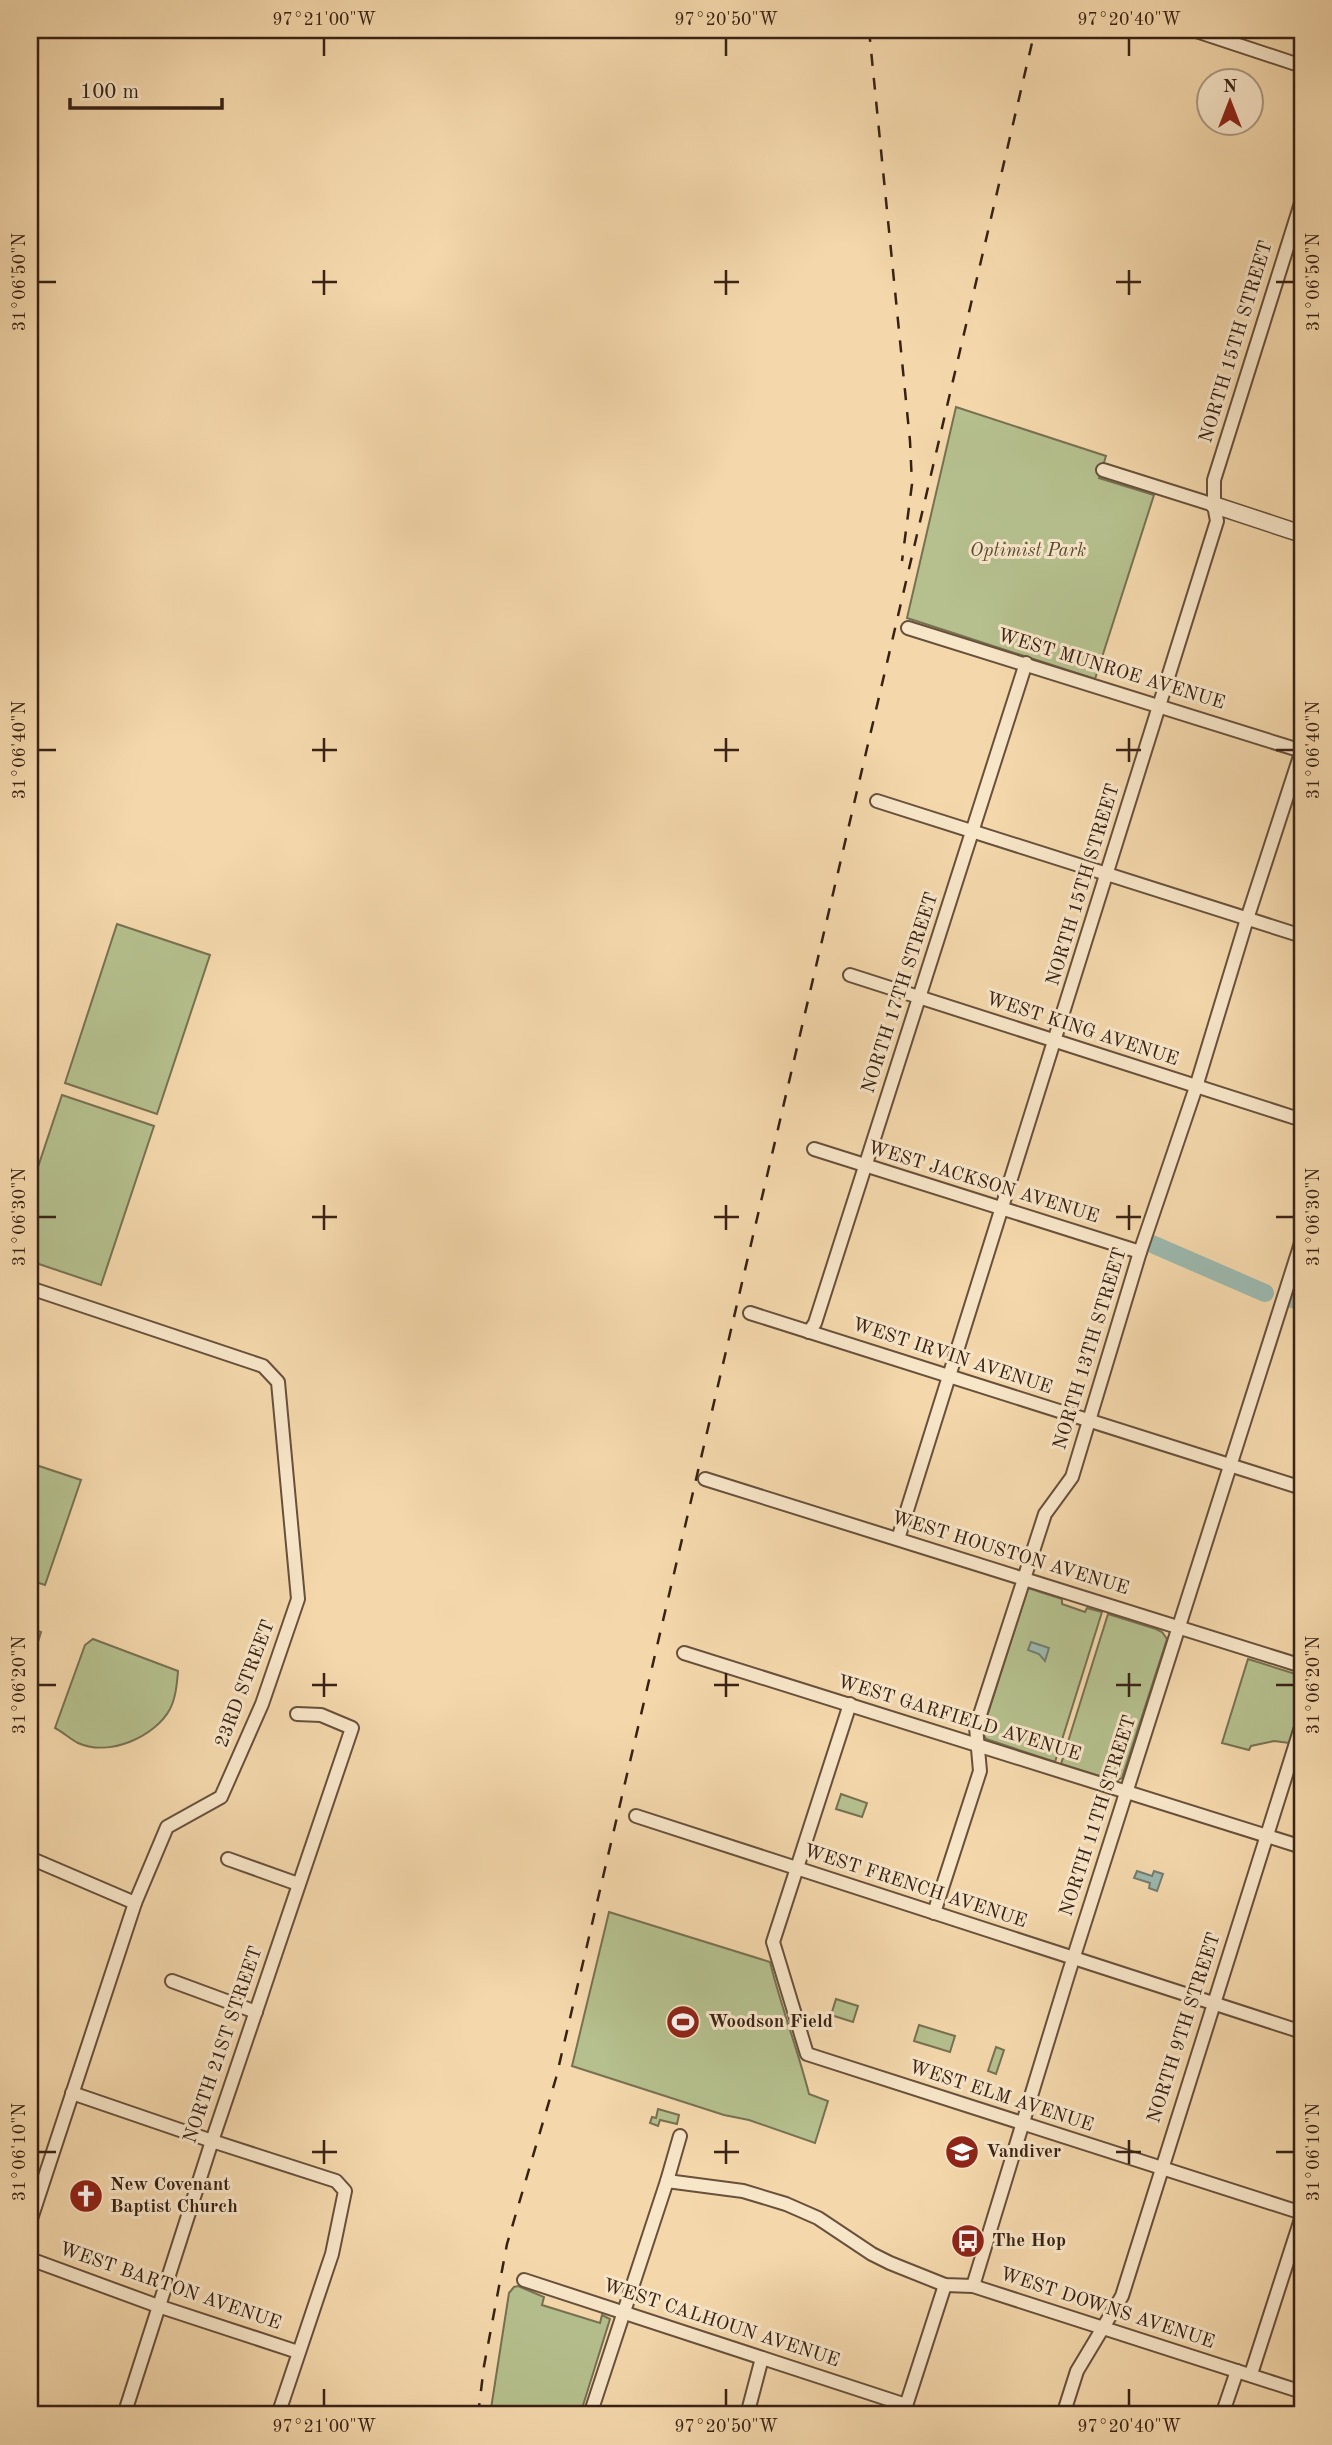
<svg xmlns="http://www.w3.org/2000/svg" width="1332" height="2445" viewBox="0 0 1332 2445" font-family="'Old Standard TT',serif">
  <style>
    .green { fill: #b5c08e; stroke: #777152; stroke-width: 2 }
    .water { fill: #9cb9af; stroke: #747d71; stroke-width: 2 }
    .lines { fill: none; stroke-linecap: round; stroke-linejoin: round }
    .river { stroke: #9cb9af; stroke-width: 18 }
    .minor-casing { stroke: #68503b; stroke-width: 16 }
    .tertiary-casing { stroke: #68503b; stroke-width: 19 }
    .minor { stroke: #f8e6c9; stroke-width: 12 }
    .tertiary { stroke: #f8e6c9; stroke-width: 16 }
    .rail { stroke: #392215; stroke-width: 2.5; stroke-dasharray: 12 12; stroke-linecap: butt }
    .ticks { fill: none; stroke: #392215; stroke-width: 2.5 }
    .labels { text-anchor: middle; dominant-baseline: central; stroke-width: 6; stroke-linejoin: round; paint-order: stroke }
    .street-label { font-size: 19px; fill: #392215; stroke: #f8e6c9 }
    .park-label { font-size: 19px; font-style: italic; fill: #584a33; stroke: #f8e6c9 }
    .poi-label { font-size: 19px; font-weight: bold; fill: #392215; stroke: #f8e6c9; text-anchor: start }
    .neatline { fill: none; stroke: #392215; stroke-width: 2.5 }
    .ticks-label { font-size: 18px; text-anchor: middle; fill: #392215 }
  </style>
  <rect width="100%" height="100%" fill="#f4d8ac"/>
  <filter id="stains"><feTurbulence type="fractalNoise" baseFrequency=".00286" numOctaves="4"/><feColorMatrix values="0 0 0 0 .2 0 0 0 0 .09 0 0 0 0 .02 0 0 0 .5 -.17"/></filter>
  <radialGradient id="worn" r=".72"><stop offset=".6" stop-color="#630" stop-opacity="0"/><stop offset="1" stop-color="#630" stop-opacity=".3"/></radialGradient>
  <g class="green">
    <polygon points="956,407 1106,456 1099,478 1154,495 1095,679 907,618"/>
    <polygon points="117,924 210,955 157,1114 65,1083"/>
    <polygon points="62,1095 154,1126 101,1285 30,1261 30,1191"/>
    <polygon points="30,1463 81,1480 45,1585 30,1580"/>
    <polygon points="1028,1588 1062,1599 1062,1604 1085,1612 1087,1608 1102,1612 1055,1762 986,1739 982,1732"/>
    <polygon points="1108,1614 1156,1629 1162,1632 1167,1639 1122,1778 1116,1781 1061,1764"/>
    <polygon points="30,1628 41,1632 30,1668"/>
    <path d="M93,1639L178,1671C177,1683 176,1697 170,1709C155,1737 109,1757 78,1743C70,1739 63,1732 55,1728L85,1645Z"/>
    <polygon points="1248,1659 1302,1676 1302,1701 1289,1743 1274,1741 1251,1746 1249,1750 1222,1743"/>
    <polygon points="841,1794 867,1803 862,1817 836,1809"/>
    <path d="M609,1912L770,1962C781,2007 798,2050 809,2094L828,2101L815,2143L749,2120L724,2115L572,2066Z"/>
    <polygon points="836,1999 858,2006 853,2022 831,2015"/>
    <polygon points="919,2025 955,2036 950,2052 914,2041"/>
    <polygon points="996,2047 1004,2050 996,2074 988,2071"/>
    <polygon points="658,2109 679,2115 677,2124 660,2120 658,2126 650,2123 652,2117 656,2118"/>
    <polygon points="518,2286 544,2297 542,2305 600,2323 602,2315 610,2319 580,2415 490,2415 509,2293 514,2287"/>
  </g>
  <g class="water">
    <polygon points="1031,1642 1049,1648 1045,1661 1039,1654 1028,1650"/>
    <polygon points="1137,1871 1152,1876 1154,1871 1163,1874 1157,1891 1149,1888 1150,1883 1134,1878"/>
  </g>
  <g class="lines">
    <g class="river">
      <polyline points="1152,1244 1265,1293"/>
      <polyline points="1292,1299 1302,1302"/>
    </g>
    <g class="minor-casing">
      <g id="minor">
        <polyline points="1193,30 1302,66"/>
        <polyline points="1103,470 1214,505"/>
        <polyline points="908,628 1302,751"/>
        <polyline points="877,801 1302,936"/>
        <polyline points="850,975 1302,1120"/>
        <polyline points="814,1149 1140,1252"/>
        <polyline points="30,1288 263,1366 278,1382 298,1599 262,1704 221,1797 167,1827 135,1903 30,2222"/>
        <polyline points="750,1313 1302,1488"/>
        <polyline points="809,1332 815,1323 1026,663"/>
        <polyline points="705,1479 1302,1666"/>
        <polyline points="898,1539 1217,521 1214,505 1214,480 1302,200"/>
        <polyline points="684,1653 1302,1847"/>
        <polyline points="850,1704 773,1942 807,2054 1302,2213"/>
        <polyline points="636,1816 1302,2032"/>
        <polyline points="30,1858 135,1903"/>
        <polyline points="228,1859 298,1884"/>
        <polyline points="934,1913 980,1771 976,1727 1045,1514 1072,1477 1140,1252 1196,1087 1247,919 1302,750"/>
        <polyline points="172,1981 256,2012"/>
        <polyline points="72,2093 212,2141 336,2181 345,2191 332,2254 278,2415"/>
        <polyline points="667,2181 743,2191 786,2204 818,2218 872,2254 890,2263 945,2285 973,2286 1302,2392"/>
        <polyline points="30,2259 158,2306 298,2352"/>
        <polyline points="524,2280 906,2405"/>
        <polyline points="973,2286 1068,1975 1302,1240"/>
        <polyline points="1251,2374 1302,2216"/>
        <polyline points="124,2415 212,2141 352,1728 321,1715 297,1714"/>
        <polyline points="590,2415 667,2181 680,2136"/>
        <polyline points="747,2415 762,2358"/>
        <polyline points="903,2415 945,2285"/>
        <polyline points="1063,2415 1077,2371 1122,2296 1302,1724"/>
        <polyline points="1222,2415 1237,2371"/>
      </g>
    </g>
    <g class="tertiary-casing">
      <polyline id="tertiary" points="1214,505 1302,534"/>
    </g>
    <use href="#minor" class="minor"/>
    <use href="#tertiary" class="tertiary"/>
    <g class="rail">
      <polyline points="869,30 910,441 912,484 902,561"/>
      <polyline points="478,2415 484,2366 507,2244 556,2078 1035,30"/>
    </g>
  </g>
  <path class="ticks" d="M324,38V56M726,38V56M1129,38V56M324,270V295M726,270V295M1129,270V295M38,282H56M312,282H337M714,282H739M1116,282H1141M1276,282H1294M324,738V762M726,738V762M1129,738V762M38,750H56M312,750H337M714,750H739M1116,750H1141M1276,750H1294M324,1205V1230M726,1205V1230M1129,1205V1230M38,1217H56M312,1217H337M714,1217H739M1116,1217H1141M1276,1217H1294M324,1673V1697M726,1673V1697M1129,1673V1697M38,1685H56M312,1685H337M714,1685H739M1116,1685H1141M1276,1685H1294M324,2140V2164M726,2140V2164M1129,2140V2164M38,2152H56M312,2152H337M714,2152H739M1116,2152H1141M1276,2152H1294M324,2389V2406M726,2389V2406M1129,2389V2406"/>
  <defs>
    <g id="stadium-disc" transform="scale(1.75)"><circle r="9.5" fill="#8f2418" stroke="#f8e6c9"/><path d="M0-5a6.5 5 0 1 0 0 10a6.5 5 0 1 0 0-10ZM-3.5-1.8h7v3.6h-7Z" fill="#fff"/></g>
    <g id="school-disc" transform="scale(1.75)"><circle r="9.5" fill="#8f2418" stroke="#f8e6c9"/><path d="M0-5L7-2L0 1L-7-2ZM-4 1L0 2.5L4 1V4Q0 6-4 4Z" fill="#fff"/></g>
    <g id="church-disc" transform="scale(1.75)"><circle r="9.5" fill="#8f2418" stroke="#f8e6c9"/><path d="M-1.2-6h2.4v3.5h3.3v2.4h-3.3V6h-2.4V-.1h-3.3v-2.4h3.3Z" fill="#fff"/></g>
    <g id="bus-disc" transform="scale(1.75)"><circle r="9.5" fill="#8f2418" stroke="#f8e6c9"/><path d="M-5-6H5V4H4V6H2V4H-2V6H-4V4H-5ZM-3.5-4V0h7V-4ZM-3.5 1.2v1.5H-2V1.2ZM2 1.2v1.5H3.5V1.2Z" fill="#fff"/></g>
  </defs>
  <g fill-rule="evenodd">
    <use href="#stadium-disc" x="683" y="2022"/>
    <use href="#school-disc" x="962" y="2152"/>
    <use href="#church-disc" x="86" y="2196"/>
    <use href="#bus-disc" x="968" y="2241"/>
  </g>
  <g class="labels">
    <g class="street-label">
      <text transform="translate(1237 342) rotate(-73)">NORTH 15TH STREET</text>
      <text transform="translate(1111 670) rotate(17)">WEST MUNROE AVENUE</text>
      <text transform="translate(1084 885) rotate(-73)">NORTH 15TH STREET</text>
      <text transform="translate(901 993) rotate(-72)">NORTH 17TH STREET</text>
      <text transform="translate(1082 1030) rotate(18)">WEST KING AVENUE</text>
      <text transform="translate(983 1183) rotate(17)">WEST JACKSON AVENUE</text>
      <text transform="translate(1091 1349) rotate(-73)">NORTH 13TH STREET</text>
      <text transform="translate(952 1357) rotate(18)">WEST IRVIN AVENUE</text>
      <text transform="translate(1010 1554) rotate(17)">WEST HOUSTON AVENUE</text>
      <text transform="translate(246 1684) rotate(-69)">23RD STREET</text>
      <text transform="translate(959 1719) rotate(17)">WEST GARFIELD AVENUE</text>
      <text transform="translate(1099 1816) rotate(-72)">NORTH 11TH STREET</text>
      <text transform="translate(915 1887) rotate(18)">WEST FRENCH AVENUE</text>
      <text transform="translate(1185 2028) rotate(-72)">NORTH 9TH STREET</text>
      <text transform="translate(224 2045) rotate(-71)">NORTH 21ST STREET</text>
      <text transform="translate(1001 2097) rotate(18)">WEST ELM AVENUE</text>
      <text transform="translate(170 2287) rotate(19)">WEST BARTON AVENUE</text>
      <text transform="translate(1107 2309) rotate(18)">WEST DOWNS AVENUE</text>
      <text transform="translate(721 2324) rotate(18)">WEST CALHOUN AVENUE</text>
    </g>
    <g class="park-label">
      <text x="1028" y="551">Optimist Park</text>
    </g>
    <g class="poi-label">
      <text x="708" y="2022">Woodson Field</text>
      <text x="986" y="2152">Vandiver</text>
      <text x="110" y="2185">New Covenant<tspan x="110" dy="22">Baptist Church</tspan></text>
      <text x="992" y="2241">The Hop</text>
    </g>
  </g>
  <rect width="1332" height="2445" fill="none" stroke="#f4d8ac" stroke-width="77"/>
  <g transform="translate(1230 102)"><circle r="33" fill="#f8e6c9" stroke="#ac9881" stroke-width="2"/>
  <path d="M0-5L12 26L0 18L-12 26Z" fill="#8f2418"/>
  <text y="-10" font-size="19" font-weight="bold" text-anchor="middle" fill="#392215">N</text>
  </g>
  <path d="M70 98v10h152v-10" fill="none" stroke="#392215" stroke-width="3.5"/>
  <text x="80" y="98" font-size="21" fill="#392215" stroke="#f8e6c9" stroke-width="5" paint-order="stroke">100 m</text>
  <rect x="38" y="38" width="1256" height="2368" class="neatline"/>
  <g class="ticks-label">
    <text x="324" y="25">97°21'00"W</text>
    <text x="726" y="25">97°20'50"W</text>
    <text x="1129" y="25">97°20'40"W</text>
    <text transform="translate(19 282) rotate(-90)" y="6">31°06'50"N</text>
    <text transform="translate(1313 282) rotate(-90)" y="6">31°06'50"N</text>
    <text transform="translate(19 750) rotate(-90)" y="6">31°06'40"N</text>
    <text transform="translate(1313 750) rotate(-90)" y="6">31°06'40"N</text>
    <text transform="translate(19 1217) rotate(-90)" y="6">31°06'30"N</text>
    <text transform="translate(1313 1217) rotate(-90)" y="6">31°06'30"N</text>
    <text transform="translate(19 1685) rotate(-90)" y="6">31°06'20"N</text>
    <text transform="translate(1313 1685) rotate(-90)" y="6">31°06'20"N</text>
    <text transform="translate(19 2152) rotate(-90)" y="6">31°06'10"N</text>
    <text transform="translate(1313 2152) rotate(-90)" y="6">31°06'10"N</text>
    <text x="324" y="2432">97°21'00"W</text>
    <text x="726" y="2432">97°20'50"W</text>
    <text x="1129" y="2432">97°20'40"W</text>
  </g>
  <rect width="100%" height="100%" filter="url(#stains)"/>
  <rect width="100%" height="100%" fill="url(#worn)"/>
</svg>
